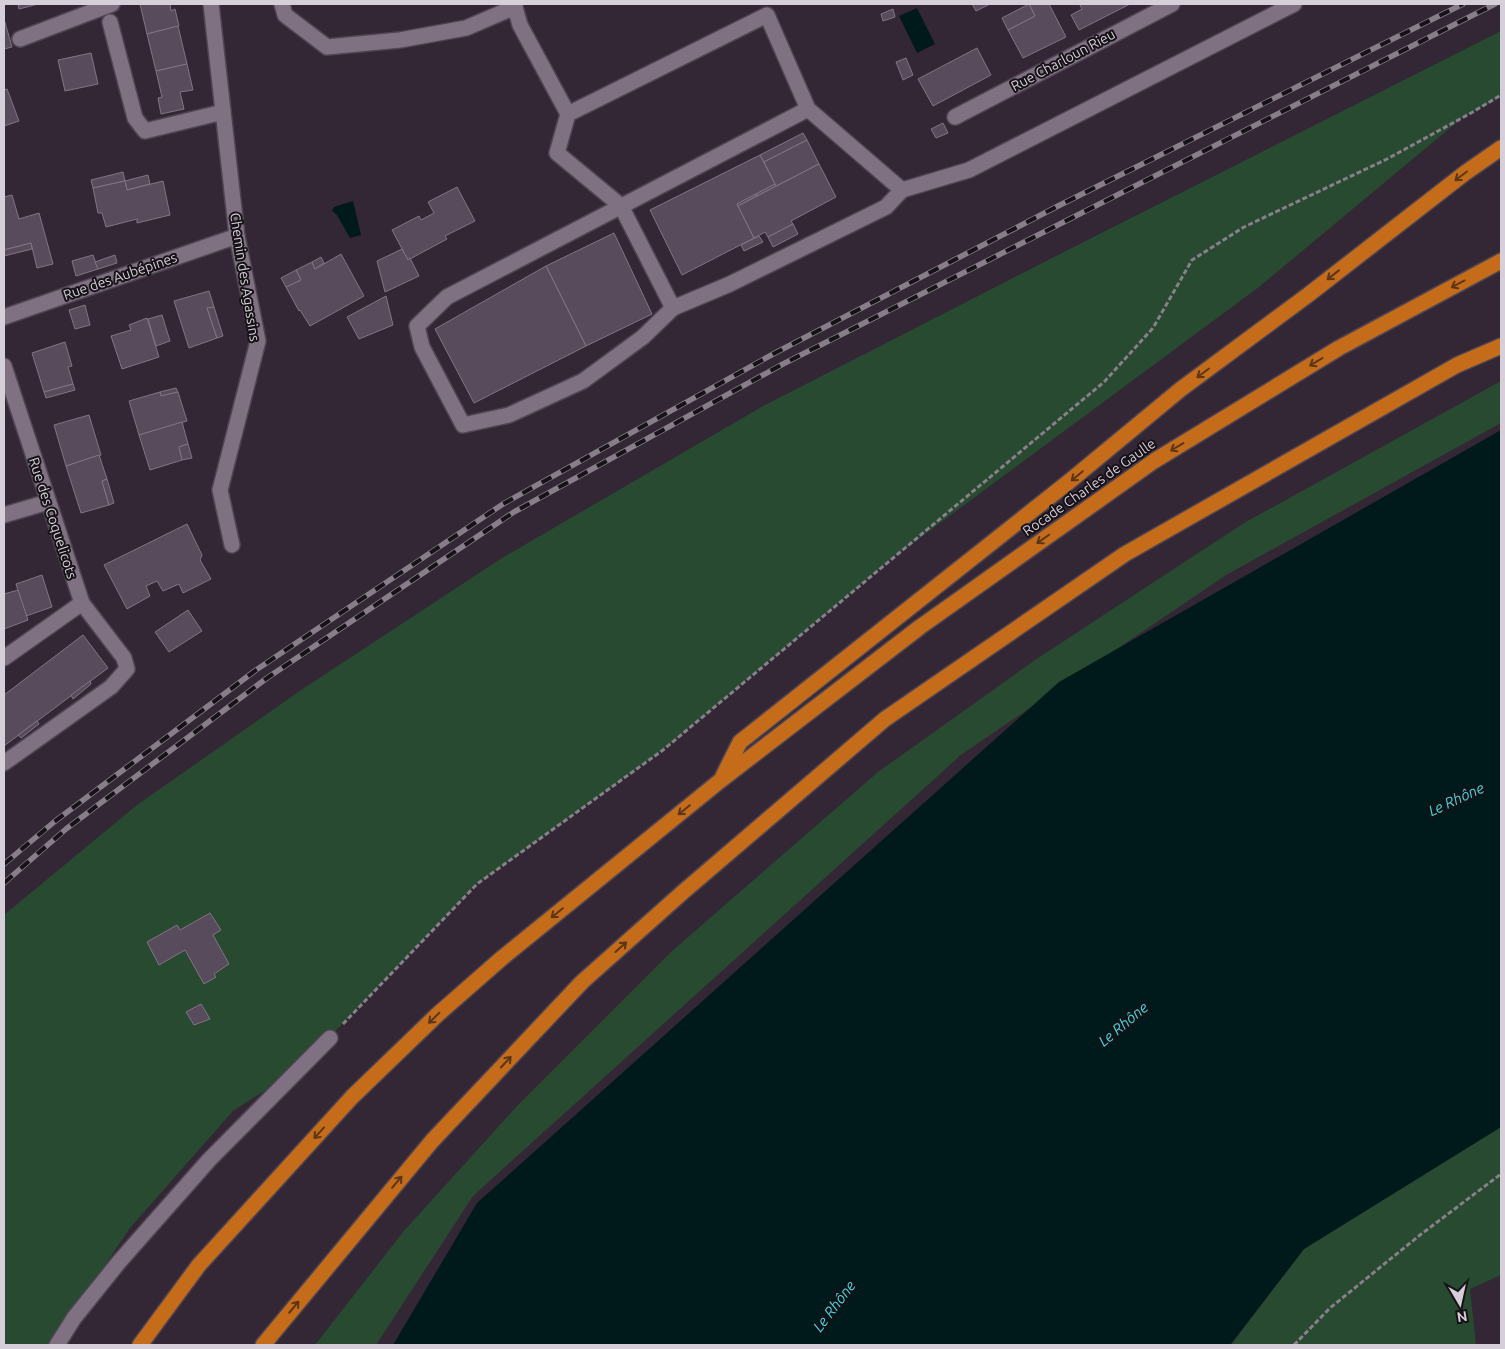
<svg xmlns="http://www.w3.org/2000/svg" width="1505" height="1349" viewBox="0 0 1505 1349" font-family="Ubuntu,sans-serif">
  <style>
    .green { fill: #274a30 }
    .water { fill: #001a1b }
    .building { fill: #584b5c; stroke: #827485 }
    .lines { fill: none; stroke-linecap: round; stroke-linejoin: round }
    .minor-casing { stroke: #4f4451; stroke-width: 18 }
    .highway-casing { stroke: #4f4451; stroke-width: 18 }
    .path { stroke: #897f8b; stroke-width: 3; stroke-dasharray: 5 2.5; stroke-linecap: butt }
    .minor { stroke: #7f7182; stroke-width: 15 }
    .highway { stroke: #c46c19; stroke-width: 15 }
    .rail-casing { stroke: #887e8a; stroke-width: 5.5 }
    .rail { stroke: #171218; stroke-width: 4; stroke-dasharray: 11; stroke-linecap: butt }
    .oneway { stroke: #5c3618 }
    .labels { text-anchor: middle; dominant-baseline: central; stroke-width: 4; stroke-linejoin: round; paint-order: stroke }
    .street-label { font-size: 14px; fill: #d6ced8; stroke: #171218 }
    .water-label { font-size: 15px; font-style: italic; fill: #46d6d8; stroke: #171218 }
  </style>
  <rect width="100%" height="100%" fill="#332735"/>
  <g class="green">
    <polygon points="1501,31 1501,97 1462,118 1259,287 894,557 663,750 477,884 300,1068 233,1111 130,1228 51,1345 4,1345 4,915 137,805 304,688 502,558 765,405 1052,258"/>
    <polygon points="1501,381 1501,423 1226,575 962,754 473,1196 376,1345 315,1345 403,1232 518,1105 672,951 878,772 1035,660 1244,523"/>
    <polygon points="1501,1127 1501,1275 1470,1289 1476,1345 1231,1345 1304,1249"/>
  </g>
  <g class="water">
    <polygon points="917,8 935,44 917,53 899,16"/>
    <polygon points="353,201 361,235 350,238 337,215 332,211 334,207"/>
    <polygon points="1501,430 1501,1127 1304,1249 1230,1345 393,1345 477,1203 1059,682"/>
  </g>
  <g class="building">
    <polygon points="18,4 38,4 19,9"/>
    <polygon points="140,4 170,4 171,11 175,9 179,26 147,34"/>
    <polygon points="972,4 990,4 976,11"/>
    <polygon points="1029,4 1049,4 1066,37 1023,58 1008,30 1035,16"/>
    <polygon points="1029,4 1035,16 1008,30 1002,18"/>
    <polygon points="1083,4 1130,4 1079,30 1071,15 1082,9 1080,5"/>
    <polygon points="893,9 895,17 883,21 881,14"/>
    <polygon points="4,19 12,47 4,49"/>
    <polygon points="178,26 187,64 156,71 147,34"/>
    <polygon points="977,48 991,75 933,106 918,79"/>
    <polygon points="91,53 98,84 65,91 58,60"/>
    <polygon points="906,58 913,75 903,80 896,62"/>
    <polygon points="187,64 193,90 180,92 184,109 161,114 158,98 162,97 156,71"/>
    <polygon points="7,89 19,121 4,126 4,90"/>
    <polygon points="943,123 948,133 936,138 931,129"/>
    <polygon points="803,133 807,140 764,162 760,155"/>
    <polygon points="807,140 819,164 776,186 764,162"/>
    <polygon points="760,155 775,184 737,204 754,238 682,275 650,210"/>
    <polygon points="819,164 836,197 791,221 793,224 768,237 765,232 754,238 738,206"/>
    <polygon points="123,172 125,181 93,188 91,180"/>
    <polygon points="148,175 150,184 127,190 125,181"/>
    <polygon points="125,181 127,190 163,181 170,215 137,223 137,219 106,227 102,213 98,213 93,188"/>
    <polygon points="775,184 776,186 756,196 756,194"/>
    <polygon points="457,187 475,221 445,236 447,239 408,260 392,230 419,216 421,220 434,213 428,202"/>
    <polygon points="756,194 756,196 738,206 737,204"/>
    <polygon points="12,195 19,219 39,213 53,264 37,268 31,243 4,250 4,197"/>
    <polygon points="793,224 798,234 773,247 768,237"/>
    <polygon points="614,233 652,314 586,346 546,266"/>
    <polygon points="759,236 763,242 744,251 741,245"/>
    <polygon points="31,243 32,249 4,256 4,250"/>
    <polygon points="402,249 408,260 410,258 419,276 385,292 377,261"/>
    <polygon points="341,254 364,296 310,326 300,310 299,311 286,287 301,280 296,270 312,262 315,269"/>
    <polygon points="93,255 98,269 76,276 72,261"/>
    <polygon points="115,255 117,263 98,269 95,262"/>
    <polygon points="321,257 324,263 315,269 312,262"/>
    <polygon points="546,266 586,346 474,403 435,329"/>
    <polygon points="296,270 301,280 286,287 281,278"/>
    <polygon points="209,291 214,307 207,308 217,338 189,348 174,301"/>
    <polygon points="386,296 393,325 359,339 347,317"/>
    <polygon points="85,305 90,325 75,329 69,310"/>
    <polygon points="214,307 223,336 217,338 207,308"/>
    <polygon points="162,315 170,341 156,346 148,319"/>
    <polygon points="147,318 159,357 122,369 111,336 131,330 129,325"/>
    <polygon points="65,342 72,366 68,367 73,384 44,392 32,353"/>
    <polygon points="73,384 75,390 46,398 44,392"/>
    <polygon points="176,388 178,392 161,396 160,392"/>
    <polygon points="160,392 161,396 178,392 187,421 139,435 129,401"/>
    <polygon points="89,415 101,455 66,466 54,425"/>
    <polygon points="182,422 188,444 179,447 182,460 150,470 139,435"/>
    <polygon points="188,444 192,458 182,460 179,447"/>
    <polygon points="99,455 107,479 102,481 109,505 81,513 66,466"/>
    <polygon points="107,479 114,503 109,505 102,481"/>
    <polygon points="187,524 202,555 200,560 211,579 183,593 179,584 163,591 157,581 146,586 150,596 127,609 104,565"/>
    <polygon points="42,575 52,607 26,616 16,584"/>
    <polygon points="18,590 28,620 4,629 4,594"/>
    <polygon points="188,610 202,631 169,652 155,632"/>
    <polygon points="83,635 108,668 4,746 4,695"/>
    <polygon points="90,681 91,684 73,699 71,695"/>
    <polygon points="37,721 39,724 21,738 18,735"/>
    <polygon points="210,913 221,930 213,935 229,964 214,974 216,977 204,984 185,950 159,965 147,942 177,925 180,930"/>
    <polygon points="201,1004 210,1019 194,1025 186,1012"/>
  </g>
  <g class="lines">
    <g class="minor-casing">
      <g id="minor">
        <polyline points="211,4 237,236 258,341 220,490 232,545"/>
        <polyline points="282,4 285,15 327,47 400,40 466,28 515,7"/>
        <polyline points="514,4 520,25 568,114 767,15 808,109 902,190 969,170 1294,4"/>
        <polyline points="110,22 135,118 145,131 223,112"/>
        <polyline points="20,39 112,4"/>
        <polyline points="568,114 557,153 621,206 673,308 730,284 886,207 902,190"/>
        <polyline points="955,117 1172,4"/>
        <polyline points="673,308 643,337 583,381 509,415 463,425 422,347 417,326 447,297 808,109"/>
        <polyline points="4,317 237,236"/>
        <polyline points="4,366 82,603 124,658 127,669 111,687 4,763"/>
        <polyline points="4,515 48,502"/>
        <polyline points="4,658 82,603"/>
        <polyline points="57,1345 74,1318 119,1262 209,1160 330,1038"/>
      </g>
    </g>
    <g class="highway-casing">
      <g id="highway">
        <polyline points="723,776 740,742 1071,480 1181,389 1308,295 1465,173 1501,148"/>
        <polyline points="140,1345 199,1265 352,1097 437,1015 502,958 721,780 920,627 1154,461 1339,348 1501,261"/>
        <polyline points="263,1345 432,1141 582,982 683,892 885,719 1125,554 1457,365 1501,346"/>
      </g>
    </g>
    <g class="path">
      <polyline points="343,1024 477,884 663,750 1104,382 1153,328 1192,260 1244,227 1387,159 1471,113 1501,95"/>
      <polyline points="1294,1345 1330,1308 1420,1235 1501,1174"/>
    </g>
    <use href="#minor" class="minor"/>
    <use href="#highway" class="highway"/>
    <g class="rail-casing">
      <g id="rail">
        <polyline points="4,864 54,822 256,670 503,504 775,353 1058,206 1463,4"/>
        <polyline points="4,883 66,829 267,678 514,512 783,364 1495,4"/>
      </g>
    </g>
    <use href="#rail" class="rail"/>
  </g>
  <defs><path id="oneway-shaft" d="M-6 0H5M1.5-3L5.5 0L1.5 3" fill="none" stroke-width="1.6" stroke-linecap="round" stroke-linejoin="round" transform="scale(1.25)"/></defs>
  <g class="oneway">
    <use href="#oneway-shaft" transform="translate(1461 176) rotate(143)"/>
    <use href="#oneway-shaft" transform="translate(1333 275) rotate(142)"/>
    <use href="#oneway-shaft" transform="translate(1458 284) rotate(152)"/>
    <use href="#oneway-shaft" transform="translate(1316 362) rotate(149)"/>
    <use href="#oneway-shaft" transform="translate(1203 373) rotate(143)"/>
    <use href="#oneway-shaft" transform="translate(1177 447) rotate(149)"/>
    <use href="#oneway-shaft" transform="translate(1077 476) rotate(140)"/>
    <use href="#oneway-shaft" transform="translate(1043 539) rotate(145)"/>
    <use href="#oneway-shaft" transform="translate(684 810) rotate(141)"/>
    <use href="#oneway-shaft" transform="translate(557 913) rotate(141)"/>
    <use href="#oneway-shaft" transform="translate(621 947) rotate(-42)"/>
    <use href="#oneway-shaft" transform="translate(434 1018) rotate(136)"/>
    <use href="#oneway-shaft" transform="translate(506 1062) rotate(-47)"/>
    <use href="#oneway-shaft" transform="translate(319 1133) rotate(132)"/>
    <use href="#oneway-shaft" transform="translate(397 1182) rotate(-50)"/>
    <use href="#oneway-shaft" transform="translate(294 1307) rotate(-50)"/>
  </g>
  <g class="labels">
    <g class="street-label">
      <text transform="translate(1063 60) rotate(-28)">Rue Charloun Rieu</text>
      <text transform="translate(120 276) rotate(-19)">Rue des Aubépines</text>
      <text transform="translate(245 277) rotate(81)">Chemin des Agassins</text>
      <text transform="translate(1089 487) rotate(-35)">Rocade Charles de Gaulle</text>
      <text transform="translate(53 518) rotate(72)">Rue des Coquelicots</text>
    </g>
    <g class="water-label">
      <text transform="translate(1456 799) rotate(-25)">Le Rhône</text>
      <text transform="translate(1123 1024) rotate(-40)">Le Rhône</text>
      <text transform="translate(834 1306) rotate(-53)">Le Rhône</text>
    </g>
  </g>
  <rect width="1505" height="1349" fill="none" stroke="#d6ced8" stroke-width="10"/>
  <g transform="translate(1460 1304) rotate(171)" stroke="#171218" stroke-width="4" paint-order="stroke">
  <path d="M0-4L9 19L0 12L-9 19Z" fill="#d6ced8"/>
  <text y="-8" font-size="14" font-weight="bold" text-anchor="middle" fill="#d6ced8">N</text>
  </g>
</svg>
